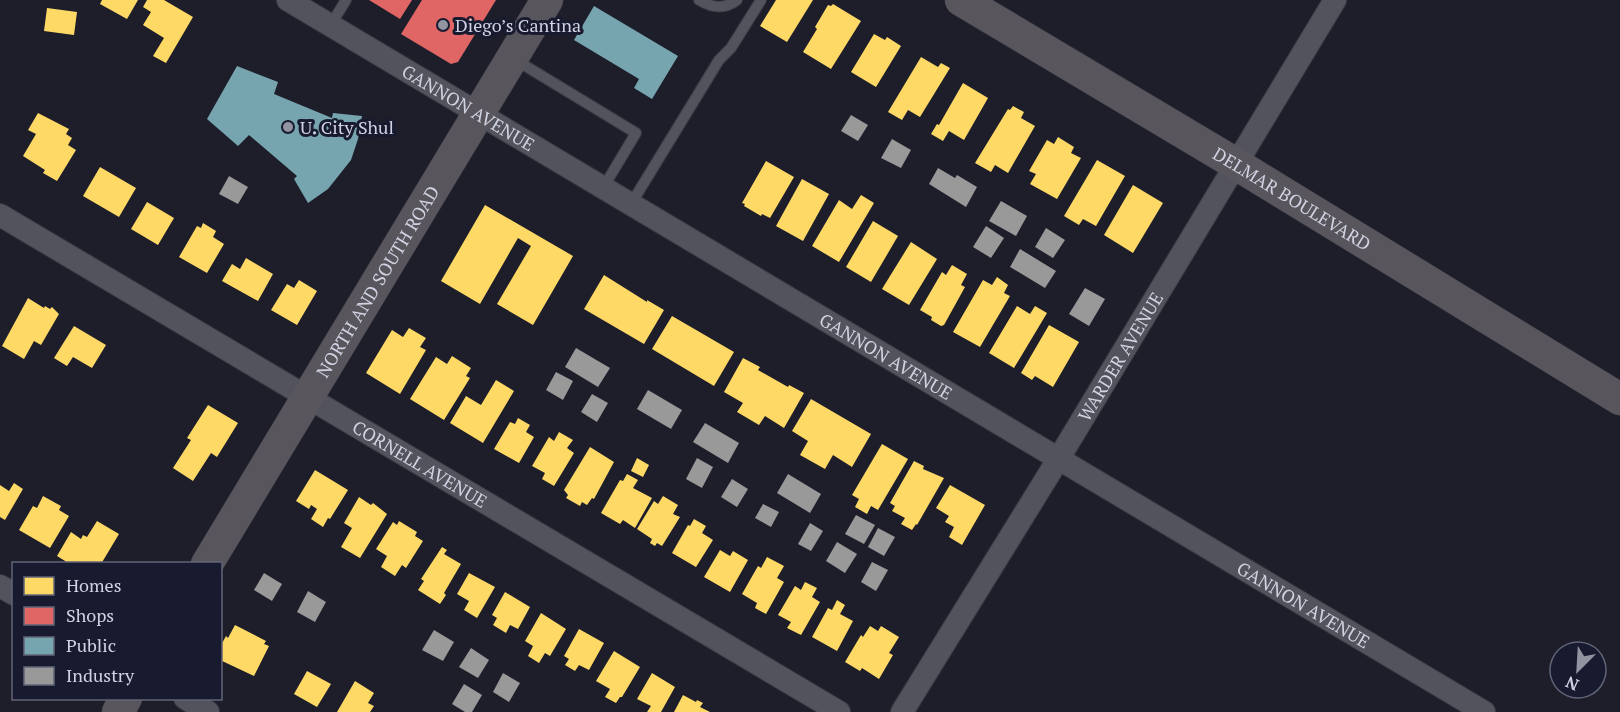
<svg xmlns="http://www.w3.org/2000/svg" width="1620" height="712" viewBox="0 0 1620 712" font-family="'PT Serif',serif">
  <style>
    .homes { fill: #ffd966 }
    .shops { fill: #e06666 }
    .public { fill: #76a5af }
    .industry { fill: #999 }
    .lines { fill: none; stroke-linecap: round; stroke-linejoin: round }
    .lane-casing { stroke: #393a44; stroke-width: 12 }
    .street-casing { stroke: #393a44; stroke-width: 24 }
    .secondary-casing { stroke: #393a44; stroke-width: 33 }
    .lane { stroke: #52535c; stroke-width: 10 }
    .street { stroke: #52535c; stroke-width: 22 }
    .secondary { stroke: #58555d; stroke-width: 32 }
    .poi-dot { fill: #9294a2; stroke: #181a2f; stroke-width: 2 }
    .labels { text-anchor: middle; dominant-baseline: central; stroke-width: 6; stroke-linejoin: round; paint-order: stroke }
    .poi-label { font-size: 18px; fill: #d1d3e2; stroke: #181a2f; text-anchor: start }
    .street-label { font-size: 18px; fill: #d1d3e2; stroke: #181a2f }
  </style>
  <rect width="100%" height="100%" fill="#1d1e2a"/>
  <g class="homes">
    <polygon points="102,0 138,0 127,19 100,4"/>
    <polygon points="147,0 164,0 193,17 166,63 153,56 164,38 143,25 151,12 143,7"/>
    <polygon points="776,0 813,0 787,42 760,26"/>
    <polygon points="833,4 861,21 831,69 803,52 817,29 815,27 828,5 831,6"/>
    <polygon points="47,8 77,12 74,35 44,31"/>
    <polygon points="874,34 885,40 887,37 901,46 876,87 851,72"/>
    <polygon points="921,57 938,67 941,63 950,68 920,117 908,110 902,120 888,112"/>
    <polygon points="963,83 988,98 964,140 949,131 943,141 931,134 937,124 939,125"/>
    <polygon points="1013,106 1024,112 1021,118 1035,126 1008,173 995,165 991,172 975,163 1008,109 1010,110"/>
    <polygon points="38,113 69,129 66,134 72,138 68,145 76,150 57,181 43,173 45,170 23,156 36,134 28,130"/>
    <polygon points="1058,137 1074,147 1071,153 1081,158 1057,199 1030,184 1036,174 1029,171 1047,140 1054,144"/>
    <polygon points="1097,160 1125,176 1096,226 1083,219 1079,225 1064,216"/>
    <polygon points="766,161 794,177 770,218 762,214 761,216 744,206 745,204 742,203"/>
    <polygon points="100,167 136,188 119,217 83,196"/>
    <polygon points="802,179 829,194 803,241 776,226"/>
    <polygon points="1133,185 1163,203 1133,253 1104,235"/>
    <polygon points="861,195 874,203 839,262 812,246 839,200 852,209"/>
    <polygon points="147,202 174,218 158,245 131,229"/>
    <polygon points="485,205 573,256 533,325 497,304 531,246 518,238 480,304 441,281"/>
    <polygon points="873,221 898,236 871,282 846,267"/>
    <polygon points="203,223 216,231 213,237 224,244 207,273 179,257 197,226 201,228"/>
    <polygon points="911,242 937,259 909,305 882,289"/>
    <polygon points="246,258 273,274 258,301 222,281 232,264 240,269"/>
    <polygon points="952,265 967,274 961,285 965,287 944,325 941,326 931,320 932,317 920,310 942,272 946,275"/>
    <polygon points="604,275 647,302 647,300 664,310 644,344 584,309"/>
    <polygon points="997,277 1008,285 1004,293 1010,296 980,347 953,332 983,280 992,285"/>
    <polygon points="299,280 317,291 297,325 271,310 287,284 294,288"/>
    <polygon points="28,298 44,308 45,306 50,309 52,307 59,314 41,345 34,341 24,359 2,346"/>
    <polygon points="1017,306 1030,314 1035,306 1047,313 1014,368 989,353"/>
    <polygon points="672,316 734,352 714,386 652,349"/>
    <polygon points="1049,325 1079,342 1053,387 1035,376 1032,380 1021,373"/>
    <polygon points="74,326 106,345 92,368 73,357 67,366 54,358"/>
    <polygon points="409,328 426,338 420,347 426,350 400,394 366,373 392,330 403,337"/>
    <polygon points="452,356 471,368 466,376 470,378 444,420 410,399 436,357 447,364"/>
    <polygon points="743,358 760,367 758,370 788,387 789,385 804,393 784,428 765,416 759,425 737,412 743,403 724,392"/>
    <polygon points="496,380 514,391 483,443 450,423 466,396 481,405"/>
    <polygon points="811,399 871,434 852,467 833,455 825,469 800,455 808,441 792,431"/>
    <polygon points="208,405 238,423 217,457 211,453 193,481 173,468 191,440 187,438"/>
    <polygon points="518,418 530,425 526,432 534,437 519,463 494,449 510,422 515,424"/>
    <polygon points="559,432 573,440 567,448 574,453 554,486 542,479 545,473 532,466 549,437 554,441"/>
    <polygon points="882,444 908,459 878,510 871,506 867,514 855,507 859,499 852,495"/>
    <polygon points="590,447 614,462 594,499 592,498 587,505 582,502 580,506 566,498 568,495 564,490"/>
    <polygon points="637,458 649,465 643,477 631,471"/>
    <polygon points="914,461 924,466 923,469 944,478 917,525 916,524 912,530 901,524 905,518 892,511 895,506 890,503"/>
    <polygon points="315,470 348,490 330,519 328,518 323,527 311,519 317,509 311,505 309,509 296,501"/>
    <polygon points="627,474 638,480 633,488 652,498 635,528 623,520 620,524 601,513 620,480 623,481"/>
    <polygon points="14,483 23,489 5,520 0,517 0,485 9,491"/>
    <polygon points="950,485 985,505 962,545 949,537 954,527 945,522 949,516 936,508"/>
    <polygon points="43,496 61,506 59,510 69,516 50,548 19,530 33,506 37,508"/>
    <polygon points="663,496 678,505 673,514 680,517 662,546 657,543 655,546 650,543 652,539 637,529 654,501 658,504"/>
    <polygon points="359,497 371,505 373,503 387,514 360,558 341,547 352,528 344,523"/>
    <polygon points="694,519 706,526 702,533 713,540 696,567 672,553 688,525 690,526"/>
    <polygon points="97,521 119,534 101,564 70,564 57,556 71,532 81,539 83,535 87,537"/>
    <polygon points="399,521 417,532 415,536 423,541 406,568 402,565 395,576 381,567 387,556 376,549 393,522 397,525"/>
    <polygon points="442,547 447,550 444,554 461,564 444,593 446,595 440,604 418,590 424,581 421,579"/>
    <polygon points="720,550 730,556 733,551 748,560 730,592 704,577"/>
    <polygon points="767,557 784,566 777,578 784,582 766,614 755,608 757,603 742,594 758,566 761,568"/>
    <polygon points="469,573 495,587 477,618 464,610 469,601 457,594"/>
    <polygon points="805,582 817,588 812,597 820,602 801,635 787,628 791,622 778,615 795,586 801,590"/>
    <polygon points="505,592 530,607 518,629 510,625 506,633 493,625 497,618 492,615"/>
    <polygon points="837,600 845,605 840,614 853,621 837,651 812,637 828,608 832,610"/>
    <polygon points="541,613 566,629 550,656 545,653 539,663 528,656 533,646 525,641"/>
    <polygon points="235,625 266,641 264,644 269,646 254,676 220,660 220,647 226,636 228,638"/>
    <polygon points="870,626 878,631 881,626 899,637 889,653 893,655 879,679 862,668 860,671 845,662 861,635 863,637"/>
    <polygon points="579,629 604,643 589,670 579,665 575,671 565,665 569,659 564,656"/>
    <polygon points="614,651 640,667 622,697 620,697 616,703 605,697 610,689 596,681"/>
    <polygon points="307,671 331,684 317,707 294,694"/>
    <polygon points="652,673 675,687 661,712 647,712 651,706 637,699"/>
    <polygon points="355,681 374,693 368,703 374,706 370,712 337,712"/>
    <polygon points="683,695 696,702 697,700 703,703 700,707 710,712 674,712"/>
  </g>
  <g class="shops">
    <polygon points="369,0 412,0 400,19"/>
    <polygon points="422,0 496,0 458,62 451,64 401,34"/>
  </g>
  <g class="public">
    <polygon points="594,6 678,56 652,99 634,88 639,79 574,40"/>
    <polygon points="237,66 278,82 274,94 332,118 333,113 362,116 358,139 351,160 328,189 308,203 294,179 297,176 249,135 238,146 207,119"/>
  </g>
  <g class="industry">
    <polygon points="851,115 868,125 858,141 841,131"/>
    <polygon points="892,139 911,150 901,168 881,158"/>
    <polygon points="938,168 955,178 957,175 977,187 966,207 929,184"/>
    <polygon points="229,176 248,187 238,204 219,194"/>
    <polygon points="1001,201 1027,216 1016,236 989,221"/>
    <polygon points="986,226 1004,238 991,258 973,247"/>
    <polygon points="1046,228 1065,240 1053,258 1035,247"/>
    <polygon points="1020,249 1056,271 1045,288 1010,267"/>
    <polygon points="1085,288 1105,299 1089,326 1069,314"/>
    <polygon points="576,348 610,368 598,387 565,367"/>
    <polygon points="556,372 573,381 563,400 546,390"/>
    <polygon points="648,390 682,410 671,429 637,409"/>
    <polygon points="592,394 608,403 597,422 581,412"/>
    <polygon points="705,423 739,443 728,463 693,442"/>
    <polygon points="697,458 713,467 702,488 686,479"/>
    <polygon points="788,474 821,494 810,513 777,493"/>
    <polygon points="732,479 748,489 737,507 721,497"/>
    <polygon points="763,504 779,512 771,527 755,518"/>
    <polygon points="856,515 875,525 864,544 845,534"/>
    <polygon points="810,523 823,531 811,551 798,544"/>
    <polygon points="878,528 895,537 884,556 868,547"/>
    <polygon points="837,542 857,554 845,573 826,561"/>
    <polygon points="872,562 888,570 876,591 861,582"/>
    <polygon points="264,573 282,584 272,601 254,590"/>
    <polygon points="308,591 326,602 315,622 297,612"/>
    <polygon points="434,630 454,642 443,661 422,650"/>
    <polygon points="471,648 489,660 478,678 459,667"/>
    <polygon points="503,673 520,683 509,702 493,692"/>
    <polygon points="464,684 482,695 472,712 465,712 452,704"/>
  </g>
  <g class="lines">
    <g class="lane-casing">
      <g id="lane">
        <path d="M699,0C712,8 724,10 737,0"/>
        <polyline points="330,26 346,0"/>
        <polyline points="514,59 636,133 603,188"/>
        <polyline points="631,204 719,60 731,48 761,0"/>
      </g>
    </g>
    <g class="street-casing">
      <g id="street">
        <path id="s1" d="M288,0L1484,712"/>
        <path id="s2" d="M0,215L839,712"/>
        <polyline points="0,586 14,594"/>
        <polyline points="185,698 208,712"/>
        <path id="s3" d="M902,712L1059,458L1335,0"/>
      </g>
    </g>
    <g class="secondary-casing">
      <g id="secondary">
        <path id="s4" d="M961,0L1236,164L1620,399"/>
        <path id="s5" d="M207,564L547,0"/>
        <polyline points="118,712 126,698"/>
      </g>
    </g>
    <use href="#lane" class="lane"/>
    <use href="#street" class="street"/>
    <use href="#secondary" class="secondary"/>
  </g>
  <g class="poi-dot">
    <circle cx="443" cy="25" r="6"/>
    <circle cx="288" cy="127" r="6"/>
  </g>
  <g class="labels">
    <g class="poi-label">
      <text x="455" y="25">Diego’s Cantina</text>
      <text x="300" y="127">U. City Shul</text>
    </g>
    <g class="street-label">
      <text stroke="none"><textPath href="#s1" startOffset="210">GANNON AVENUE</textPath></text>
      <text stroke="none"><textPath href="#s4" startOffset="386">DELMAR BOULEVARD</textPath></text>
      <text stroke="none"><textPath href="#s5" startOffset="330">NORTH AND SOUTH ROAD</textPath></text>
      <text stroke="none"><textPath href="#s1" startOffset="696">GANNON AVENUE</textPath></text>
      <text stroke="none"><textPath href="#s3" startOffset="417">WARDER AVENUE</textPath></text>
      <text stroke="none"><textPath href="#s2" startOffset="488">CORNELL AVENUE</textPath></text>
      <text stroke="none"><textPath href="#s1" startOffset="1182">GANNON AVENUE</textPath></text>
    </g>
  </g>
  <rect x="12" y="562" width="210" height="138" fill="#181a2f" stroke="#626477" stroke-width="1.5"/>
  <rect x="24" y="577" width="30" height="18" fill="#ffd966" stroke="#626477" stroke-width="1.5"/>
  <text x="66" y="592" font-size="18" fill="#d1d3e2">Homes</text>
  <rect x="24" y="607" width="30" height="18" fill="#e06666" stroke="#626477" stroke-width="1.5"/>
  <text x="66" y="622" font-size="18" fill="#d1d3e2">Shops</text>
  <rect x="24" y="637" width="30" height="18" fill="#76a5af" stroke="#626477" stroke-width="1.5"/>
  <text x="66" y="652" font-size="18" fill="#d1d3e2">Public</text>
  <rect x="24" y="667" width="30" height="18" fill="#999999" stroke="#626477" stroke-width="1.5"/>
  <text x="66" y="682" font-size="18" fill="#d1d3e2">Industry</text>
  <g transform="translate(1578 670) rotate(204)"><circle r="28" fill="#181a2f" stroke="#626477" stroke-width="1.5"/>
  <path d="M0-4.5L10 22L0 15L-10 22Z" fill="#9294a2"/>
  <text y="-9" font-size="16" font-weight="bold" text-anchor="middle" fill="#d1d3e2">N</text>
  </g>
</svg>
